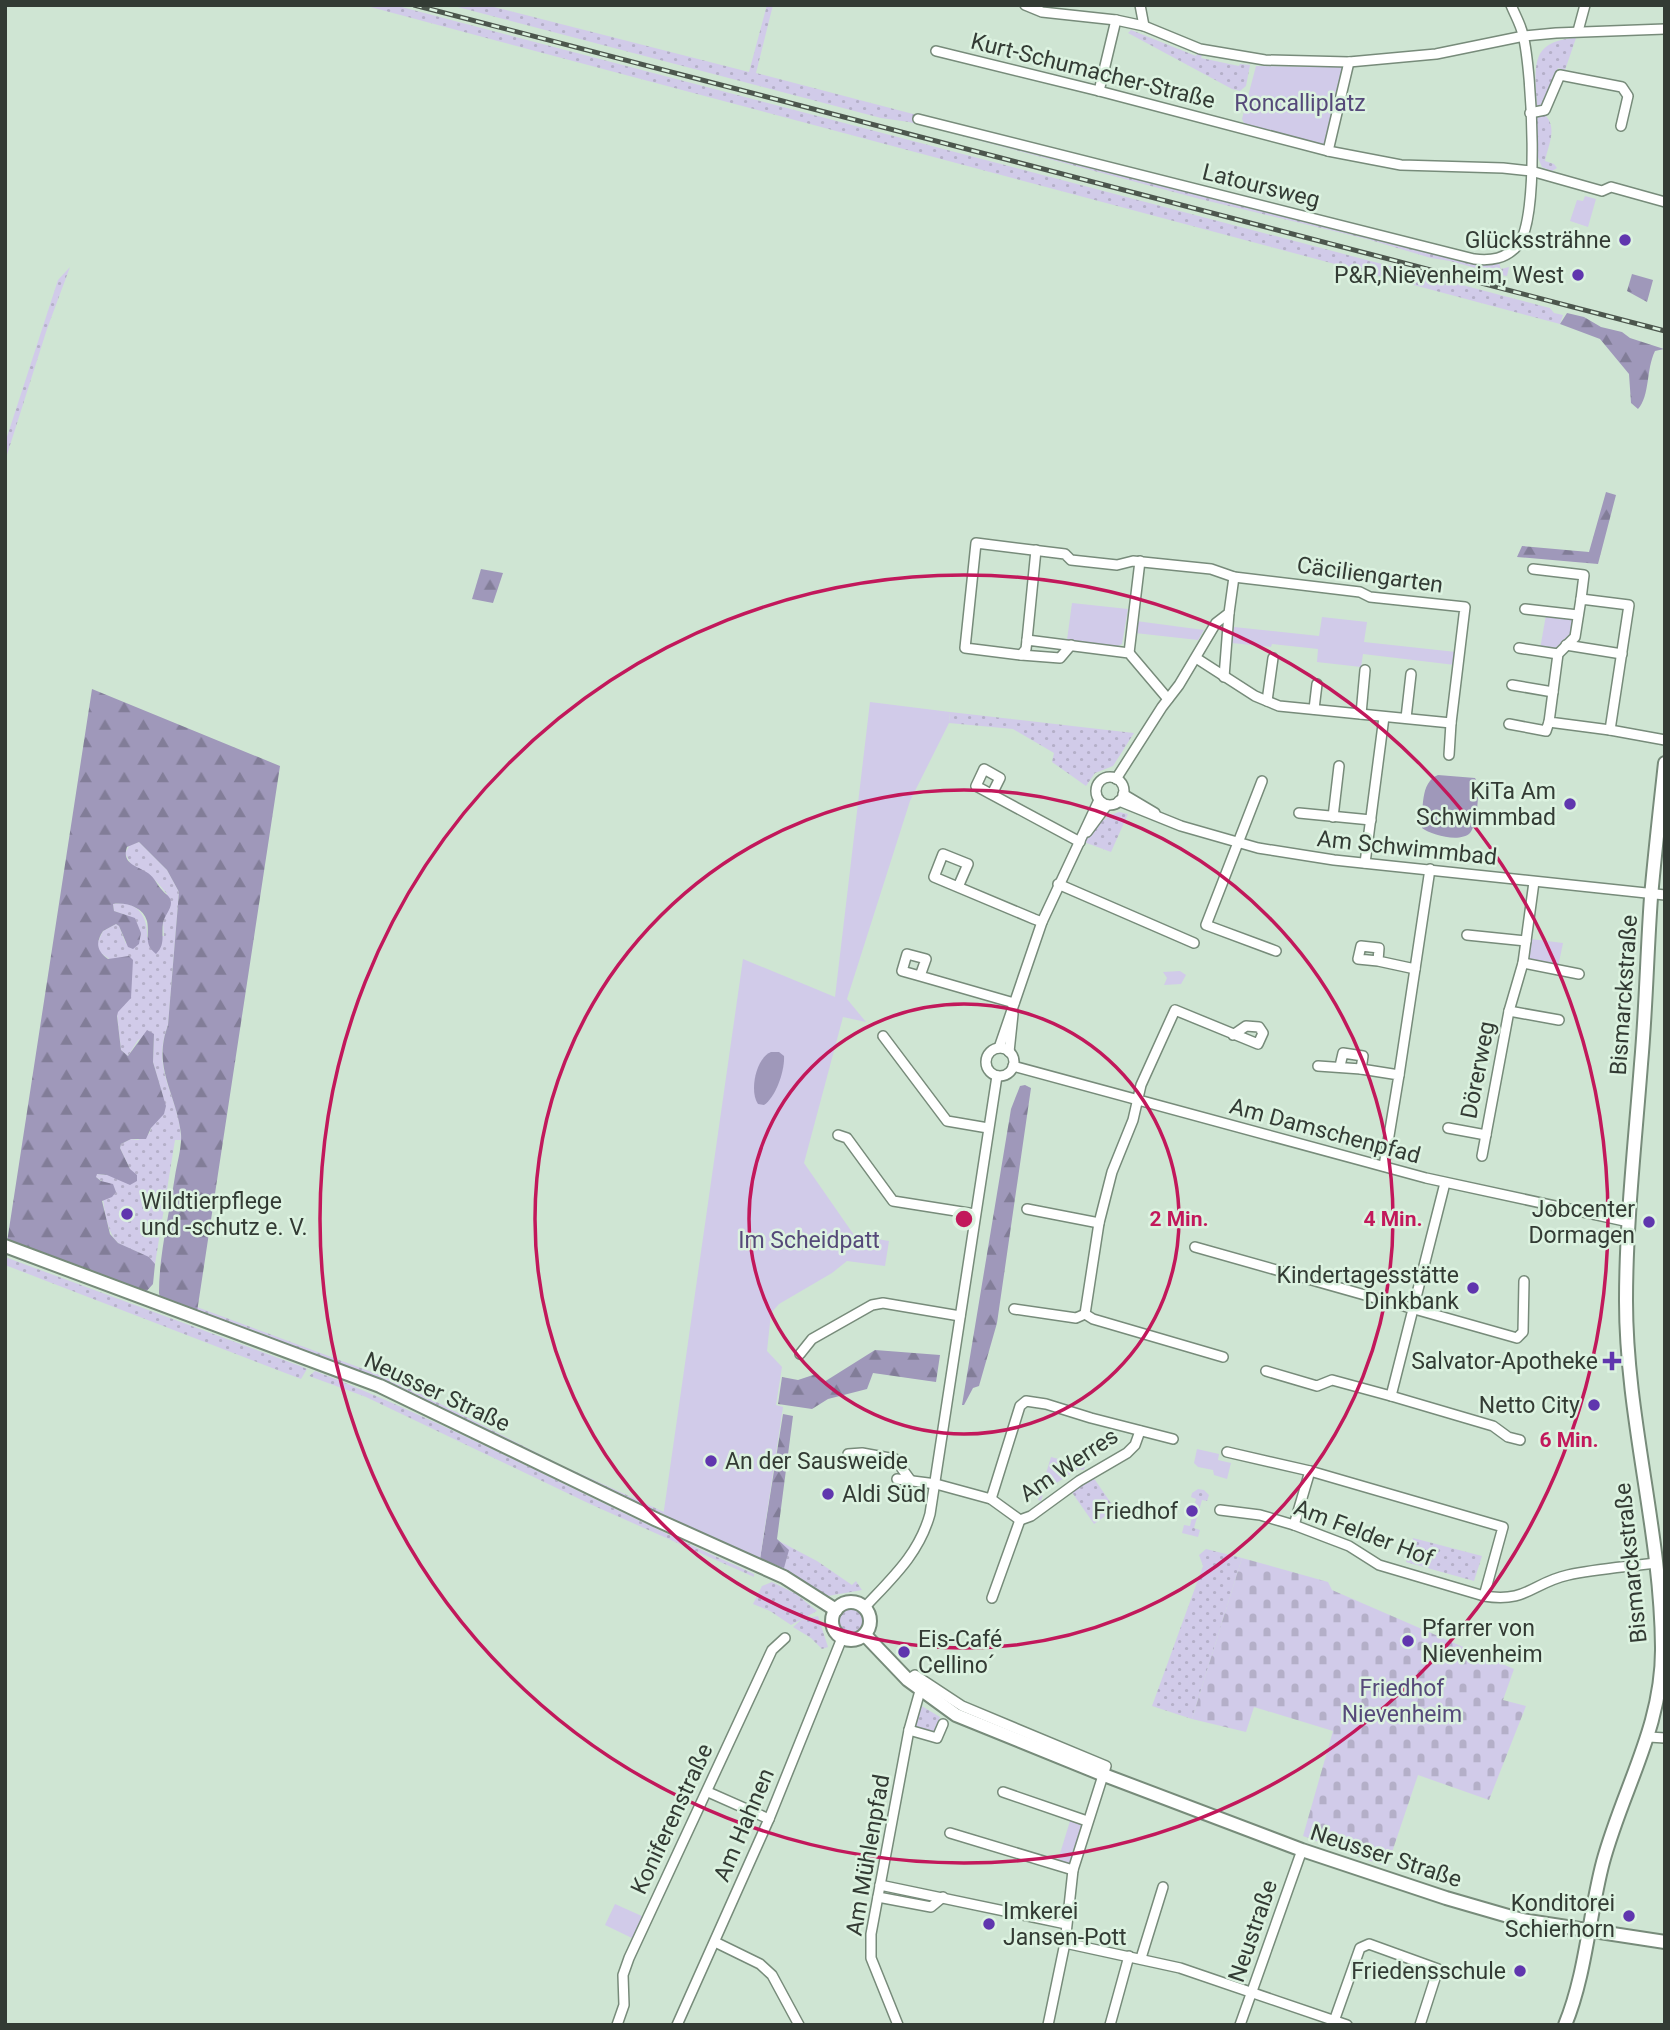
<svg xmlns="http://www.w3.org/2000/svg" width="1670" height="2030" viewBox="0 0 1670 2030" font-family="Roboto,sans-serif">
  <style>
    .grass { fill: url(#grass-dots) }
    .forest { fill: url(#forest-firs) }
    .cemetery { fill: url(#cemetery-stones) }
    .green { fill: #d1cbe9 }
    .water { fill: #9f98ba }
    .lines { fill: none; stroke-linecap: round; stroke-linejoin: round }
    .street-casing { stroke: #778b7a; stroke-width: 12 }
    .secondary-casing { stroke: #778b7a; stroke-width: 16 }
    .street { stroke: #fff; stroke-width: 9 }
    .secondary { stroke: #fff; stroke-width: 12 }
    .rail-casing { stroke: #4c564d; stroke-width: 5 }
    .rail { stroke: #dcf2e0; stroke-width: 2.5; stroke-dasharray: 8; stroke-linecap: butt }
    .ring { fill: none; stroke: #c2185b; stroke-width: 3.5 }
    .poi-dot { fill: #6036ae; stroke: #dcf2e0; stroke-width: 2.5 }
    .labels { text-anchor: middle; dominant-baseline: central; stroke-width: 5; stroke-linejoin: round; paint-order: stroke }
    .street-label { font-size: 23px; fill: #333b34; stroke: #dcf2e0 }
    .park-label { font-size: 23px; fill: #554979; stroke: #dcf2e0 }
    .poi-label { font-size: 23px; fill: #333b34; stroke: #dcf2e0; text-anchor: end }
    .centre { fill: #c2185b; stroke: #dcf2e0; stroke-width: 3.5 }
    .ring-label { font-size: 21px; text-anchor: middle; font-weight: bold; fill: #c2185b; stroke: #dcf2e0; stroke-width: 5; stroke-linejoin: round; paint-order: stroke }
  </style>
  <defs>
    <pattern id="grass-dots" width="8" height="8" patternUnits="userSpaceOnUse" patternTransform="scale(1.75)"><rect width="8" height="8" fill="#d1cbe9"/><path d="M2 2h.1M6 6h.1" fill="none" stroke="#b4afc8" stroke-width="1.8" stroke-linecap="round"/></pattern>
    <pattern id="forest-firs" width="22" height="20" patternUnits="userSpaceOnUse" patternTransform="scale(1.75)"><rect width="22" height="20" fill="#9f98ba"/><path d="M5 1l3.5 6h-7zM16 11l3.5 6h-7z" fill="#827d98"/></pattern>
    <pattern id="cemetery-stones" width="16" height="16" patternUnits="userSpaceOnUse" patternTransform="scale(1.75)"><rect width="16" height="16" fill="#d1cbe9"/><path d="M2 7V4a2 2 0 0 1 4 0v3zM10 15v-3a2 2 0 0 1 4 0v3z" fill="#b4afc8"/></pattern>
  </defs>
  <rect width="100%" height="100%" fill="#cfe5d3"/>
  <g class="grass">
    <polygon points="363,5 394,5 1550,308 1554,313 1563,315 1560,324"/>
    <polygon points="450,5 486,5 749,72 767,5 773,5 756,73 917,115 916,121 1216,199 1472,261 1499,263 1501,269 1509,267 1507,276 1501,275 1450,261 1431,258 1367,239 1200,199 909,122 881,118"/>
    <polygon points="1131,30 1196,56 1197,53 1202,55 1201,58 1239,66 1240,64 1250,65 1246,86 1240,91 1232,89 1128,33"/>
    <path d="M1576,38L1565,70L1558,68L1544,103L1537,108C1536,69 1527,41 1576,38Z"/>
    <path d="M1545,115C1558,128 1548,146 1545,161L1554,164L1557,168L1552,171L1542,167L1536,153L1537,117Z"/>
    <polygon points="70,267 47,329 5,461 5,443 58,280"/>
    <polygon points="950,712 1116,731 1134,733 1113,766 1095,773 1086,786 1052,762 1054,753 1013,729 949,723"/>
    <polygon points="1119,812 1128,814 1111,852 1084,842 1100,819 1104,820 1108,816"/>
    <path d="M139,842L167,870L179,892L168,1025C150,1072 180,1095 181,1140H175L155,1264C145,1253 133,1251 120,1244C106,1236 102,1198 102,1181L96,1177V1174L107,1175L130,1169L120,1148L121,1144L131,1139L138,1140L149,1134L163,1097L153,1062L154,1034L138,1040L128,1056L121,1050L111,960L99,952L97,944L103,931L116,924L119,926L126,944L128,916L114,911L113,904C136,900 148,915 147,937L164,936L163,923L167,894L156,881L132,866L125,853L130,845Z"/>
    <polygon points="5,1257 300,1366 307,1369 301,1379 5,1265"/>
    <polygon points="197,1307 393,1380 561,1465 664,1512 663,1517 365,1374 197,1312"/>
    <path d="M315,1371C459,1427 595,1503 737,1566L754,1574V1577L590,1504L366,1397L309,1376Z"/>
    <polygon points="1093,1477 1115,1509 1094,1524 1071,1491"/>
    <polygon points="1198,1489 1204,1490 1209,1495 1207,1501 1202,1500 1194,1528 1200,1530 1198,1537 1182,1533 1184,1525 1190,1526 1196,1499 1191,1497 1192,1493"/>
    <polygon points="1413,1538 1482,1556 1474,1581 1406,1562"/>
    <polygon points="777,1540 817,1561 852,1585 856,1581 862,1590 828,1596 760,1559 784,1567"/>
    <polygon points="1206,1549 1242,1558 1192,1719 1152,1706 1203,1566 1199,1555"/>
    <polygon points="772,1582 796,1594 817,1611 791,1625 770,1611 753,1604 762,1586"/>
    <circle cx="852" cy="1622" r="14"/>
    <polygon points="818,1616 828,1647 822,1649 811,1638 793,1627 801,1620"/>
    <polygon points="920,1705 940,1717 935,1734 914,1729"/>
  </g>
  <g class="forest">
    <polygon points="1632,274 1653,280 1647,302 1627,291"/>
    <path d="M1567,313L1584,317L1601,327L1622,332L1630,338L1664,349L1655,351C1646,369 1650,396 1638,409L1631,403L1629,374L1600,339L1560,324Z"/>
    <polygon points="1606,492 1616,495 1598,564 1517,557 1522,546 1589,552"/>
    <polygon points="481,569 503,573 493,603 472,599"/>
    <path d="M92,689L280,766L197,1312L160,1298L159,1293C159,1255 169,1215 175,1176C177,1163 182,1147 181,1134C176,1092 152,1068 168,1025L179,892L167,870L139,842L127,847C121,864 138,866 148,873C155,878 157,885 162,890C166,895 171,896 171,903C171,910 164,916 163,923C161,935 166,944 156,954C143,944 150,935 147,921C143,907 126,902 113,904L114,911L135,918L141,933L139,944L133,949L128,947L119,926L116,924L103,931C95,943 97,951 108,959L129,956L133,960L131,998L118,1012L117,1016L121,1050L128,1056L147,1030L154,1034L153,1062L166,1106L164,1114L151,1128L146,1139H131L121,1144L120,1148L130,1169L137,1175V1181L130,1185L107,1175L97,1174L96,1177L101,1181L113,1184L116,1192L112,1197L102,1201L110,1234L118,1243L149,1257L155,1264L153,1284L145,1293L7,1242Z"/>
    <polygon points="1025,1085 1031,1088 997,1323 979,1386 973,1388 964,1405 962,1405 1011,1109 1020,1086"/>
    <polygon points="875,1350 940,1355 936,1382 873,1373 867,1389 828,1399 812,1409 778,1404 782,1377 798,1380 816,1374 824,1382"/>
    <polygon points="783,1414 793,1416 777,1539 789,1550 784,1568 760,1559"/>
  </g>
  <polygon class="cemetery" points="1242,1558 1328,1582 1332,1590 1514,1669 1503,1700 1526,1706 1489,1800 1418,1775 1387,1867 1303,1836 1333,1731 1254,1707 1246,1732 1192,1719"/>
  <g class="green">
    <polygon points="1256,66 1346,67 1326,143 1323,145 1245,125 1242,119"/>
    <polygon points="1585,196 1596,199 1588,227 1570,221 1577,200 1583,201"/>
    <polygon points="1072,603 1128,609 1122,644 1118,646 1067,640"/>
    <polygon points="1546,615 1576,617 1574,629 1556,651 1540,649"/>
    <polygon points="1322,617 1367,622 1364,642 1456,652 1455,665 1363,654 1361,667 1317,662 1318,649 1272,644 1271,647 1232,643 1234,627 1319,636"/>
    <polygon points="1136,621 1204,630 1198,640 1135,633"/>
    <polygon points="870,702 950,712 949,723 910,801 847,999 866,1022 843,1017 804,1163 854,1235 889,1241 885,1266 847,1261 832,1273 779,1304 771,1313 767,1351 782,1367 776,1405 783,1407 760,1559 663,1517 743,959 835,997"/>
    <polygon points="1531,939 1563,943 1558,967 1532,962 1529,957"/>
    <polygon points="1180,971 1186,975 1181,984 1164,985 1167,978 1163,972"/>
    <polygon points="1197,1449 1219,1454 1218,1460 1231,1463 1227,1479 1214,1475 1213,1470 1198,1467 1194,1463"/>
    <polygon points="1051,1457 1085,1466 1084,1470 1078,1469 1044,1491 1041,1501 1038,1500"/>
    <polygon points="1071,1818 1082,1824 1070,1866 1057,1863"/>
    <polygon points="615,1904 644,1917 634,1939 605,1925"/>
  </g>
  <g class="water">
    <path d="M1438,775L1475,778C1481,787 1477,826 1470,833C1460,843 1431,835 1422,828C1423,810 1420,782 1438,775Z"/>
    <path d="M771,1052H779L784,1056C785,1070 776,1097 764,1105L758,1104C749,1091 756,1058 771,1052Z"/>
  </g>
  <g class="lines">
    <g class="street-casing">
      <g id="street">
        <polyline points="1025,5 1042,12 1116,20 1144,26 1200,49 1265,60 1349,62 1436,54 1524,36 1556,33 1665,29"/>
        <polyline points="1140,5 1144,26"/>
        <polyline points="1578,31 1585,5"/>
        <polyline points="936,51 1099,91 1328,151 1401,165 1503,168 1531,171 1602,191 1611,187 1665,202"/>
        <polyline points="1099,91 1116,20"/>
        <polyline points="1530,113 1545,110 1560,75 1622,87 1628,96 1621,126"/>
        <path d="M918,119L1474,259C1491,261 1506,259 1518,245C1540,218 1532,71 1523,35C1521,25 1515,15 1511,5"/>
        <polyline points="1328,151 1349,62"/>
        <polyline points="1533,569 1584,575 1581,599"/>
        <polygon points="1581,599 1629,605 1610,730 1549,722 1558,654 1575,637"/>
        <polyline points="1525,609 1578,615"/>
        <polyline points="1027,640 1036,550"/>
        <polyline points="1566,645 1622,654"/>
        <polyline points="1519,648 1558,654"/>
        <polyline points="1129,653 1140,561"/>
        <polyline points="1021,655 1060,658 1071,645"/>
        <polyline points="1224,677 1229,613"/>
        <polyline points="1512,685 1553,692"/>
        <polyline points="1168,699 1129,653 1027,640 1026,649 1021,655 965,648 976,543 1065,554 1071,560 1117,565 1133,561 1211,569 1234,577 1360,592 1370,597 1465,607 1451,723 1279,706 1255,696 1196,658"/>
        <polyline points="1267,701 1273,658"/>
        <polyline points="1314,709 1317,684"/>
        <polyline points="1361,714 1365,670"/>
        <polyline points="1406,718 1411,674"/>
        <polyline points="1509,724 1546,731 1549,722"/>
        <polyline points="1610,730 1665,740"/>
        <polyline points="1449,755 1451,723"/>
        <circle cx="1110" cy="791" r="14"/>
        <polyline points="1116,779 1162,707 1179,685 1216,623 1229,613 1234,577"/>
        <polyline points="1262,781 1206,925 1276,951"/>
        <polyline points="992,794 1000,778 984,769 976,786 1080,842"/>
        <polyline points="1123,794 1155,813"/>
        <polyline points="1119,801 1181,826 1258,848 1334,860 1665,895"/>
        <polyline points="1299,813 1371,820"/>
        <polyline points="1333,817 1339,766"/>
        <polyline points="1087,832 1107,805"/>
        <polyline points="1365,863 1384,717"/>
        <polyline points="1058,884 1194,943"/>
        <polyline points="958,887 968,864 943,854 934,877 1034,919 1042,922"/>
        <polyline points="1467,935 1526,941"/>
        <polyline points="1378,961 1358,959 1361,946 1379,948 1378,961 1415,969 1430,869"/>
        <polyline points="1523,963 1579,974"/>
        <polyline points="920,976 902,971 907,954 926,959 920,976 1014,1003"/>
        <polyline points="1509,1011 1559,1020"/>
        <polyline points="883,1036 947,1121 988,1128"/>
        <polyline points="999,1048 1042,922 1099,800"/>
        <circle cx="1000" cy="1062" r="14"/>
        <polyline points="1009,1052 1013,1014"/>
        <polyline points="1013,1066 1426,1178 1629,1222"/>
        <polyline points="1318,1066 1361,1069 1363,1056 1343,1053 1340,1066"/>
        <polyline points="1361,1069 1399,1075 1384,1166"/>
        <polyline points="1399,1075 1415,969"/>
        <polyline points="1448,1128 1486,1135"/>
        <polyline points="838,1135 847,1138 893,1201 975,1214"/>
        <polyline points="1482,1156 1509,1011 1523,963 1534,882"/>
        <polyline points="1027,1209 1099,1223"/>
        <polyline points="1195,1247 1517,1338 1523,1332 1524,1281"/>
        <polyline points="1014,1309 1076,1318 1085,1314"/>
        <polyline points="800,1354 812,1339 872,1305 883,1303 960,1316"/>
        <polyline points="1223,1357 1093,1319 1085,1314 1099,1223 1112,1172 1133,1120 1141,1085 1175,1010 1258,1044 1263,1033 1259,1027 1246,1026 1233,1035"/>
        <polyline points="1266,1371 1317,1386 1332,1380 1391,1396 1493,1426 1508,1437 1520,1440"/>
        <polyline points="1391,1396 1445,1183"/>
        <polyline points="1227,1452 1310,1471 1503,1527 1484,1596"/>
        <polyline points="848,1454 862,1453 895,1459 911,1481"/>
        <polyline points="897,1479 936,1484 991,1499 1020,1520"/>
        <polyline points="991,1499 1020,1406 1026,1401 1046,1404 1091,1418 1173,1439"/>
        <path d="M1220,1510L1260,1515L1294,1525L1349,1546L1379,1565L1484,1596C1527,1603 1532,1583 1568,1575C1596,1569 1626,1567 1655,1563"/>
        <polyline points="1020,1520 1031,1516 1079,1481 1127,1453 1135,1445 1140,1431"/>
        <polyline points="1294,1525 1310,1471"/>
        <polyline points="992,1598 1020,1520"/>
        <path d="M865,1607C892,1578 919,1554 930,1514L997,1076"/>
        <polyline points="908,1680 915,1675 962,1706 1106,1766 1073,1870 1065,1943 1048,2025"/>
        <polyline points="909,1730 937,1738 943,1724"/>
        <polyline points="1649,1737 1665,1738"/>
        <polyline points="708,1792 769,1819"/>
        <polyline points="1003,1792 1087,1821"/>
        <polyline points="950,1833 1073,1870"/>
        <polyline points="880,1885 1066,1924"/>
        <polyline points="878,1897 931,1907 943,1897"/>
        <polyline points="715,1942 760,1964 772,1975 799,2025"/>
        <polyline points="1065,1943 1180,1968 1347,2025"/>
        <polyline points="1141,1958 1163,1887"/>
        <polyline points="1333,2024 1360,1948 1369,1944 1438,1969 1420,2025"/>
        <polyline points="617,2025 624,2005 623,1975 629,1958 772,1650 785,1638"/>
        <polyline points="677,2025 769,1819 842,1638"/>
        <polyline points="898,2025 871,1958 871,1934 909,1730 920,1691"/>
        <polyline points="1110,2025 1129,1956"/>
        <polyline points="1240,2025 1302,1850"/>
      </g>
    </g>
    <g class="secondary-casing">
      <g id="secondary">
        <polyline points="5,1246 380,1386 657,1520 784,1577 836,1610"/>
        <circle cx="851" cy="1621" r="19"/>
        <polyline points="865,1635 908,1680 956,1715 1104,1775 1302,1850 1446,1898 1522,1920 1665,1942"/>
        <path d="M1565,2025C1586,1974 1589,1915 1603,1862C1623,1788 1663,1726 1662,1647C1661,1531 1626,1418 1626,1301C1626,1222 1635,1143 1641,1064C1646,1009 1647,953 1651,897C1655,852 1660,808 1665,763"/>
      </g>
    </g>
    <use href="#street" class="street"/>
    <use href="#secondary" class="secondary"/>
    <g class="rail-casing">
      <polyline id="rail" points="414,5 1665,331"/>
    </g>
    <use href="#rail" class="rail"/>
  </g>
  <g class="ring">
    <circle cx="964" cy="1219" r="215"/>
    <circle cx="964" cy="1219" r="429"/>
    <circle cx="964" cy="1219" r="644"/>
  </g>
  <g class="poi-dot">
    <circle cx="1625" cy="240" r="7"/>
    <circle cx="1578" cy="275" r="7"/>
    <circle cx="1570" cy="804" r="7"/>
    <circle cx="127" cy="1214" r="7"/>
    <circle cx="1649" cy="1222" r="7"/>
    <circle cx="1473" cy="1288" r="7"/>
    <path d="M1608.5 1350.5h7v7h7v7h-7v7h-7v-7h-7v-7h7z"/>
    <circle cx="1594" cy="1405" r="7"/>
    <circle cx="711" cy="1461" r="7"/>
    <circle cx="828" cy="1494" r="7"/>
    <circle cx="1192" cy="1511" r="7"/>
    <circle cx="1408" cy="1641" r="7"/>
    <circle cx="904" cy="1652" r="7"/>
    <circle cx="1629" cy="1916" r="7"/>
    <circle cx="989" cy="1924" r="7"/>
    <circle cx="1520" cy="1971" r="7"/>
  </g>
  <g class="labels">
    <g class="street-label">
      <text transform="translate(1093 71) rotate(14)">Kurt-Schumacher-Straße</text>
      <text transform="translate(1261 186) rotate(14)">Latoursweg</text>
      <text transform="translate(1370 575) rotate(8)">Cäciliengarten</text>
      <text transform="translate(1407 848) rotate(6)">Am Schwimmbad</text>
      <text transform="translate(1624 995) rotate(-86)">Bismarckstraße</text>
      <text transform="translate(1478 1070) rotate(-79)">Dörerweg</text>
      <text transform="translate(1325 1131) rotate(15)">Am Damschenpfad</text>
      <text transform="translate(437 1392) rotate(25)">Neusser Straße</text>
      <text transform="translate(1069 1465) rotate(-34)">Am Werres</text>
      <text transform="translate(1364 1533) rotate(21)">Am Felder Hof</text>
      <text transform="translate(1631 1563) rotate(-96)">Bismarckstraße</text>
      <text transform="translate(672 1819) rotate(-65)">Koniferenstraße</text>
      <text transform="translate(744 1825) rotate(-67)">Am Hahnen</text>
      <text transform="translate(868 1855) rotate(-80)">Am Mühlenpfad</text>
      <text transform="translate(1386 1856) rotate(18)">Neusser Straße</text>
      <text transform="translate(1253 1931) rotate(-71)">Neustraße</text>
    </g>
    <g class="park-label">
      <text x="1300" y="103">Roncalliplatz</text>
      <text x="809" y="1240">Im Scheidpatt</text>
      <text x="1402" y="1688">Friedhof<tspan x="1402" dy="26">Nievenheim</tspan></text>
    </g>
    <g class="poi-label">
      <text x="1611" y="240">Glückssträhne</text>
      <text x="1564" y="275">P&amp;R,Nievenheim, West</text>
      <text x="1556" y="791">KiTa Am<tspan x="1556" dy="26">Schwimmbad</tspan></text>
      <text x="141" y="1201" text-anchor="start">Wildtierpflege<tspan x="141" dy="26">und -schutz e. V.</tspan></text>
      <text x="1635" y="1209">Jobcenter<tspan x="1635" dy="26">Dormagen</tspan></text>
      <text x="1459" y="1275">Kindertagesstätte<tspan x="1459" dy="26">Dinkbank</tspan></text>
      <text x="1598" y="1361">Salvator-Apotheke</text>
      <text x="1580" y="1405">Netto City</text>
      <text x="725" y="1461" text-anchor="start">An der Sausweide</text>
      <text x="842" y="1494" text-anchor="start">Aldi Süd</text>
      <text x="1178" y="1511">Friedhof</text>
      <text x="1422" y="1628" text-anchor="start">Pfarrer von<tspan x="1422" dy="26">Nievenheim</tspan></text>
      <text x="918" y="1639" text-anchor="start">Eis-Café<tspan x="918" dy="26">Cellino´</tspan></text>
      <text x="1615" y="1903">Konditorei<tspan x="1615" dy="26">Schierhorn</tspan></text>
      <text x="1003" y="1911" text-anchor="start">Imkerei<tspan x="1003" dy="26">Jansen-Pott</tspan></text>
      <text x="1506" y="1971">Friedensschule</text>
    </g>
  </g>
  <circle cx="964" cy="1219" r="10" class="centre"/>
  <g class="ring-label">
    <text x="1179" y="1226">2 Min.</text>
    <text x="1393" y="1226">4 Min.</text>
    <text x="1569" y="1447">6 Min.</text>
  </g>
  <rect width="1670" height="2030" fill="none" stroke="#333b34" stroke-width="14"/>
</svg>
